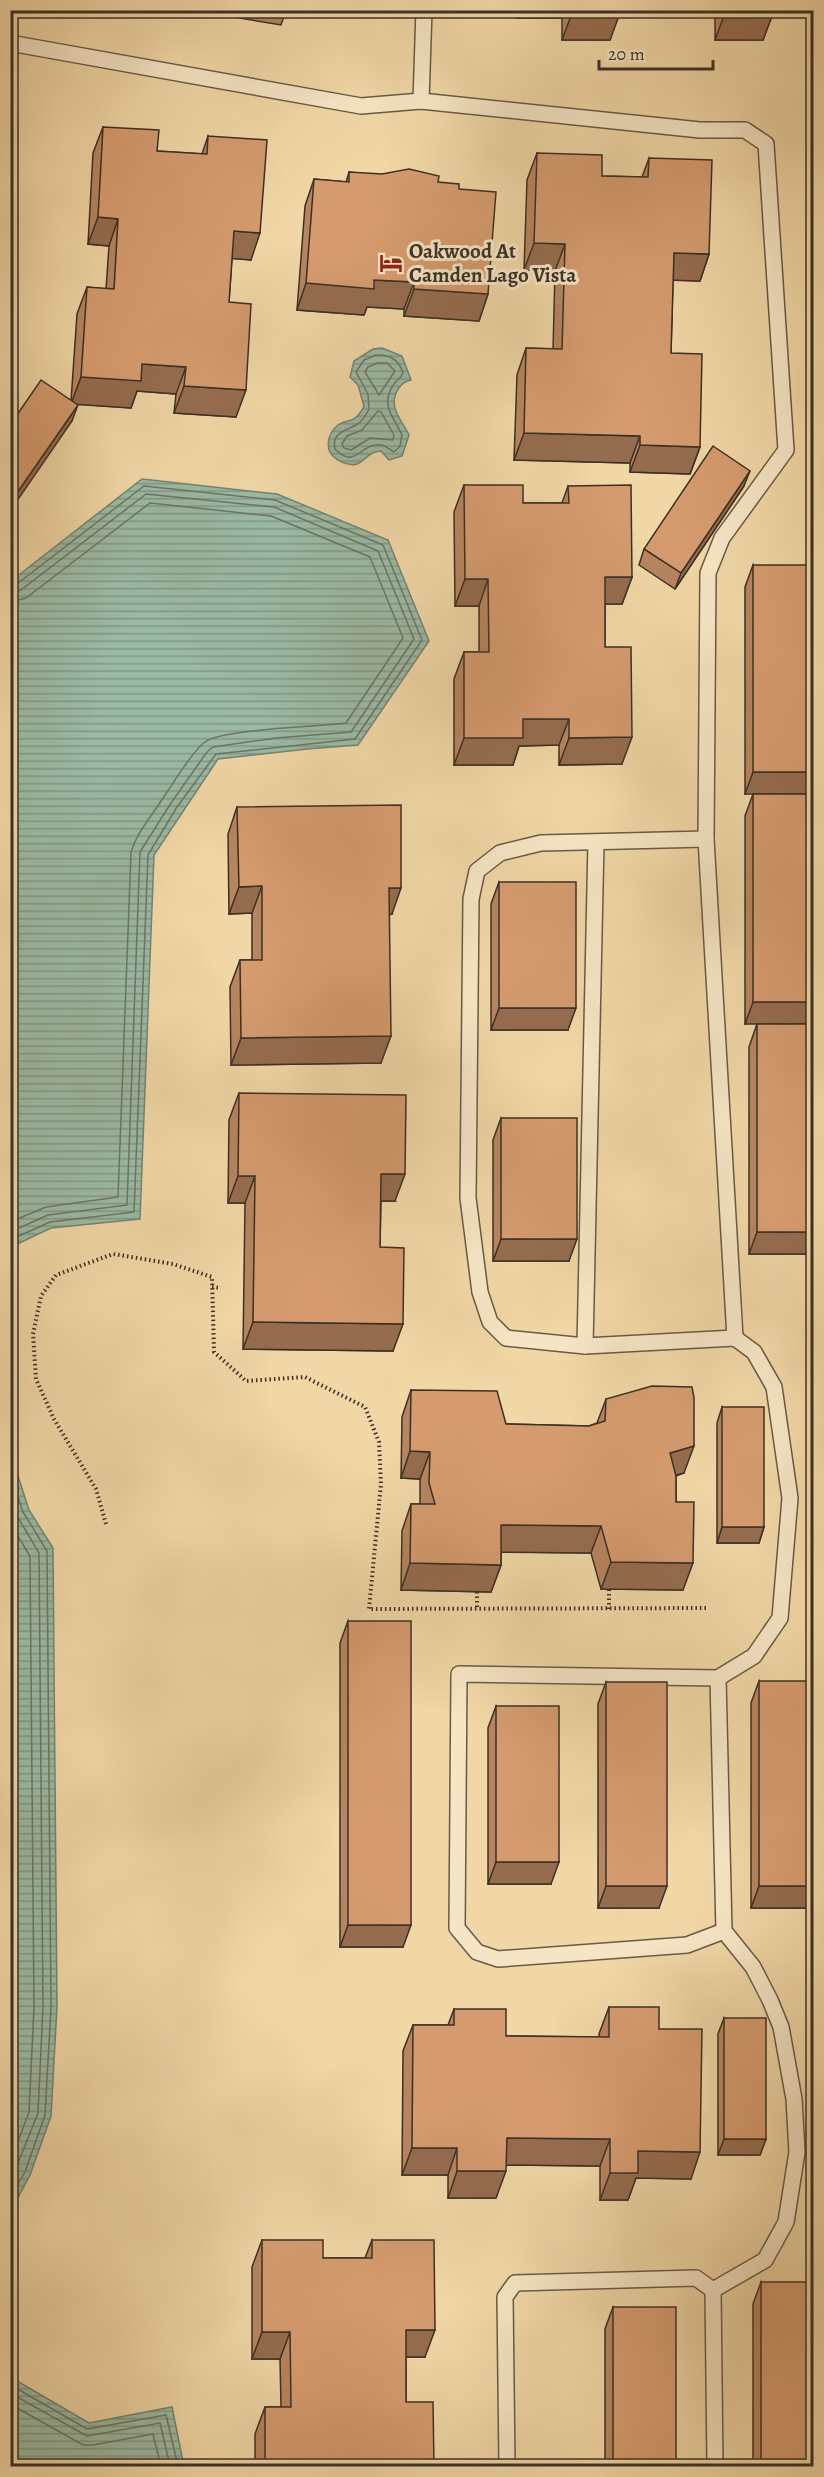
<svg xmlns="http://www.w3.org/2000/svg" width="824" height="2477" viewBox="0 0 824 2477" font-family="Alegreya,serif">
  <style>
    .water { fill: url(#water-rules); stroke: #758372; stroke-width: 1.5 }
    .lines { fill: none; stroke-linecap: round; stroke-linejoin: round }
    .shore { stroke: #6b7566; stroke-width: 1.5 }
    .lane-casing { stroke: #685a46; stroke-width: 18 }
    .path { stroke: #3b3026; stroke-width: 4; stroke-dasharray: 1.5 3; stroke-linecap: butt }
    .lane { stroke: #f6e5c5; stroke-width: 15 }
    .wall { fill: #b7855f; stroke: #3b3026; stroke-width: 1.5 }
    .shaded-wall { fill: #956c4e; stroke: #3b3026; stroke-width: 1.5 }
    .building { fill: #d59b6f; stroke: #3b3026; stroke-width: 1.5 }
    .labels { text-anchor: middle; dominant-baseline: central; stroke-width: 6; stroke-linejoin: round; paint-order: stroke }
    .poi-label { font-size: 21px; font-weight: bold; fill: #3b3026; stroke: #f6e5c5; text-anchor: start }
  </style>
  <defs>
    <pattern id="water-rules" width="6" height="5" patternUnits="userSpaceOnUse" patternTransform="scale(1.5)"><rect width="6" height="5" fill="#9bbaa5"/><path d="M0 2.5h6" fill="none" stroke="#809886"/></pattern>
  </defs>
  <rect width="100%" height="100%" fill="#f1d7a6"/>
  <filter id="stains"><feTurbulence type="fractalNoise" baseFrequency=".00333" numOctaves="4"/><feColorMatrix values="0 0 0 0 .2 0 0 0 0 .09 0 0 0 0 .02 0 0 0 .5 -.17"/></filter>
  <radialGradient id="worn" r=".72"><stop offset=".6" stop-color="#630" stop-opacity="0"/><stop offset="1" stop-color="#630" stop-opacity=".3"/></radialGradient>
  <g class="water">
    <path d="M382,348L402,356L411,380C404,381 400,385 397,391C388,408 402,420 409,435L402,456L389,460L381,451C367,452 367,460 357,464C352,466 342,463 338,460C324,452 326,435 338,425C343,421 350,422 355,418C359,415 362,411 364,406L358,385L350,377L354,361L373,349Z"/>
    <polygon points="142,479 277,494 388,540 429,641 358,745 307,749 218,759 154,855 140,1219 51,1228 11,1247 11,581"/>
    <polygon points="11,1436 17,1473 29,1510 53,1548 57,2007 51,2116 30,2175 11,2211"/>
    <polygon points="10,2349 17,2381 89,2423 172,2407 184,2466 11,2466"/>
  </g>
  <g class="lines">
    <g class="shore">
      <path d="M376,355C390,354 399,360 403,373C401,378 397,380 394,384C379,405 394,417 402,435L400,446L394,452C390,450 386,446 382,445C361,441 356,471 335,449C331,433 345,431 356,425C362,422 366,415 369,409L368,394L356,372L364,360Z"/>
      <polygon points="377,363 387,363 395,371 379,395 365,372 368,367"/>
      <polygon points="378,411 381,412 394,435 393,440 370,438 351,450 344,448 342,444 347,436 362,430"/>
      <polyline points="10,585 17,584 144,486 275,500 383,545 422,640 355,739 216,754 177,807 148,855 134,1212 50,1222 10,1240"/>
      <polyline points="10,593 21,590 146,494 274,507 378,551 414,639 351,732 276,738 213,747 207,752 171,803 140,852 127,1205 48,1215 10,1232"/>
      <path d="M10,602L26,598L150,503L271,516L370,557L403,638L346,723C319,727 222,729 205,742C192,751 171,787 161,801C151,817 135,835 131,853L118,1197L46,1207L10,1222"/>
      <polyline points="10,1473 23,1512 47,1551 51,2007 45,2115 25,2172 10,2198"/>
      <polyline points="10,1497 17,1516 39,1553 43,2007 38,2113 10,2183"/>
      <polyline points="10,1523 30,1556 34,2007 29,2112 10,2163"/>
      <polyline points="10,2381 14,2387 87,2429 166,2415 178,2466"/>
      <polyline points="10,2393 87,2436 160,2423 170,2466"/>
      <polyline points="10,2404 83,2445 93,2445 153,2434 161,2466"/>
    </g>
    <g class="lane-casing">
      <g id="lane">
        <polyline points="10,43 361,106 421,101 700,130 745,130 766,144 786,450 722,538 708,573 706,839 735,1338"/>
        <polyline points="421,101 424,10"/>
        <polyline points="706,839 541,843 500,853 477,871 471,899 468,1198 480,1292 490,1322 506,1338 585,1346 735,1338 754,1352 774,1387 790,1498 780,1618 754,1656 718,1678 459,1674 457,1928 477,1952 498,1959 687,1945 724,1931"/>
        <polyline points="585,1346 596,842"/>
        <polyline points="713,2290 765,2260 786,2222 797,2152 794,2099 781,2027 770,2000 753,1967 724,1931 718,1678"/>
        <polyline points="713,2290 715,2466"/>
        <polyline points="507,2466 505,2297 515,2283 696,2278 713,2290"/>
      </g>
    </g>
    <g class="path">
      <polyline points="212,1287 221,1288"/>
      <polyline points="106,1524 96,1489 54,1419 36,1379 33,1334 41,1296 56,1275 113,1254 173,1264 212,1277 214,1352 246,1381 305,1377 365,1407 379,1442 381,1484 369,1609 708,1608"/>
      <polyline points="477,1592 477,1609"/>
      <polyline points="609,1609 609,1589"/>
    </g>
    <use href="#lane" class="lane"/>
  </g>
  <g class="wall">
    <polygon points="234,10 286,10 281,25 233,17"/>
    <polygon points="517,10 620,10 610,40 562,40 562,18 517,18"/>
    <polygon points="715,10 808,10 806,16 772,16 763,40 715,40"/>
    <polygon points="103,127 157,151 202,154 208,136 251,260 232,258 229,302 236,417 174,413 176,394 137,391 131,408 76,404 72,421 71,401 77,314 87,287 106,289 109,246 88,244 93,153"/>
    <polygon points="537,153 602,176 642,177 649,158 709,254 700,281 673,280 671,353 700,447 690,474 630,472 630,463 514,460 517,375 526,348 553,349 555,271 524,270 527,180"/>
    <polygon points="349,172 438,182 459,189 488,294 479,321 404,316 404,309 367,307 364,315 297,310 305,206 314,179 346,182"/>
    <polygon points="464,485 523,503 562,503 568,486 632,577 622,604 605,604 605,647 622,764 559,765 559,745 519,746 513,765 454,765 454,679 464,652 479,652 479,606 455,606 454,512"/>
    <polygon points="744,486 675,589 639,565 644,549"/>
    <polygon points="753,565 813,785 745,794 745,587"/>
    <polygon points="753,794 813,1015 745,1024 745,816"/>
    <polygon points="237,807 392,914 389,915 381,1063 231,1065 230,987 240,960 252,960 252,913 229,914 228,834"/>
    <polygon points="499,882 568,1030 491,1030 491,904"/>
    <polygon points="757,1024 811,1254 749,1254 749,1047"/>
    <polygon points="239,1093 395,1201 381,1201 380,1247 393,1351 243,1349 245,1203 228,1203 229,1120"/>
    <polygon points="501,1118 569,1261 493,1261 493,1140"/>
    <polygon points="411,1390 506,1424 589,1426 597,1423 606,1399 684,1473 676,1476 676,1502 683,1590 601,1589 591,1553 501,1552 501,1565 491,1592 401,1590 402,1531 411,1504 420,1504 420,1479 401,1478 402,1417"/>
    <polygon points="722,1407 764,1527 759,1543 717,1543 717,1423"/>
    <polygon points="348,1621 403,1947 340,1947 340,1643"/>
    <polygon points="759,1681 813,1908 751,1908 751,1703"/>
    <polygon points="606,1682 659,1908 598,1908 598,1704"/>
    <polygon points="496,1706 551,1884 488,1884 488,1728"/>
    <polygon points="609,2007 659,2029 691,2179 636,2178 628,2200 600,2200 600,2166 506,2165 496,2198 448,2198 448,2175 402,2175 403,2051 413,2025 448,2025 454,2009 506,2036 599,2037 599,2034"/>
    <polygon points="724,2018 766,2139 760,2155 718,2155 718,2034"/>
    <polygon points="262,2240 323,2258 365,2258 372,2240 425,2357 406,2357 406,2402 434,2466 255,2466 255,2434 265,2407 281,2407 280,2359 252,2359 252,2267"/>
    <polygon points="761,2282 813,2466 753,2466 753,2304"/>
    <polygon points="613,2307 675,2466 605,2466 605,2329"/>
  </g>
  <g class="shaded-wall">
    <polygon points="519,10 565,10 562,18 517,18"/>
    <polygon points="765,10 808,10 806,16 772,16 763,40 715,40 725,13"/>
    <polygon points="572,13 620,13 610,40 562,40"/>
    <polygon points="98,217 118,219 109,246 88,244"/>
    <polygon points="234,231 260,233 251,260 224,258"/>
    <polygon points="534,243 565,244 555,271 524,270"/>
    <polygon points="674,253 709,254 700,281 664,280"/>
    <polygon points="374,280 414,282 404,309 367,307 364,315 297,310 306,283"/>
    <polygon points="414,289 488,294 479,321 404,316"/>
    <polygon points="142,364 186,367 176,394 137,391 131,408 71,404 81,377"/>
    <polygon points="184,386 246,390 236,417 174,413"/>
    <polygon points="78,405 72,421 10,511 10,503"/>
    <polygon points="524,433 640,436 630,463 514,460"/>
    <polygon points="640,445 700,447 690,474 630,472"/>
    <polygon points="750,471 744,486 675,589 681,573"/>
    <polygon points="605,577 632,577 622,604 595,604"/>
    <polygon points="465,579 488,579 479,606 455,606"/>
    <polygon points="523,719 569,719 559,745 519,746 513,765 454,765 464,738"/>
    <polygon points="632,737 622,764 559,765 569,738"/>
    <polygon points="753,772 813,772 813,785 810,794 745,794"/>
    <polygon points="262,886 252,913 229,914 239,887"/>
    <polygon points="389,888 401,888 392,914 379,915"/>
    <polygon points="753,1002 813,1002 813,1015 810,1024 745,1024"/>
    <polygon points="499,1008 576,1008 568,1030 491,1030"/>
    <polygon points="391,1036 381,1063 231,1065 241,1038"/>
    <polygon points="381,1174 405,1174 395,1201 371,1201"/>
    <polygon points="238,1176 255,1176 245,1203 228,1203"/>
    <polygon points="757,1232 813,1232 813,1248 811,1254 749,1254"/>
    <polygon points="501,1239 577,1239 569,1261 493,1261"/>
    <polygon points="253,1322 403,1324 393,1351 243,1349"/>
    <polygon points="694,1446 684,1473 660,1480 670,1453"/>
    <polygon points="410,1451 430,1452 420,1479 401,1478"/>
    <polygon points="501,1525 601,1526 591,1553 491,1552"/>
    <polygon points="722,1527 764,1527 759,1543 717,1543"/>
    <polygon points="611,1562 693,1563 683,1590 601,1589"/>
    <polygon points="410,1563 501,1565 491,1592 401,1590"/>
    <polygon points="496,1862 559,1862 551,1884 488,1884"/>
    <polygon points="606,1886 667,1886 659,1908 598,1908"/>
    <polygon points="759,1886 813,1886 813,1908 751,1908"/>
    <polygon points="348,1925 411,1925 403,1947 340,1947"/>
    <polygon points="507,2138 610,2139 600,2166 497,2165"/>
    <polygon points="724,2139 766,2139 760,2155 718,2155"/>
    <polygon points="412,2148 457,2148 448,2175 402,2175"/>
    <polygon points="638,2151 700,2152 691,2179 636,2178 628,2200 600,2200 610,2173"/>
    <polygon points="457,2171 506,2171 496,2198 448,2198"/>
    <polygon points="406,2330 435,2330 425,2357 397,2357"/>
    <polygon points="262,2332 290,2332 280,2359 252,2359"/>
    <polygon points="613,2464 676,2464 675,2466 612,2466"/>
  </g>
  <g class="building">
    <rect x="572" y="10" width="48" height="3"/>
    <rect x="725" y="10" width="48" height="3"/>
    <polygon points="103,127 159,130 157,151 207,154 208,136 267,140 260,233 234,231 229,302 251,304 246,390 184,386 186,367 142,364 141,381 81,377 87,287 114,289 118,219 98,217"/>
    <polygon points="537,153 602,155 602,176 648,177 649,158 712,160 709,254 674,253 671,353 702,354 700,447 640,445 640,436 524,433 526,348 562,349 565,244 534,243"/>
    <polygon points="409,169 439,176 438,182 459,184 459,189 496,192 488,294 414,289 414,282 374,280 374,289 306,283 314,179 349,182 349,172 382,174"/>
    <polygon points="41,380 78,405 10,503 10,425"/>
    <polygon points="713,446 750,471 681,573 644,549"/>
    <polygon points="464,485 523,485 523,503 569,503 568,486 631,485 632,577 605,577 605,647 631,647 632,737 569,738 569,719 523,719 523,738 464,738 464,652 489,652 488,579 465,579"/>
    <rect x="753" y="565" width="60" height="207"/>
    <rect x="753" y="794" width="60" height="208"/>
    <polygon points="401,805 401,888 389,888 391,1036 241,1038 240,960 262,960 262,886 239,887 237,807"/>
    <rect x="499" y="882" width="77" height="126"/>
    <rect x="757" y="1024" width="56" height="208"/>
    <polygon points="239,1093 406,1095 405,1174 381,1174 380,1247 404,1248 403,1324 253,1322 255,1176 238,1176"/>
    <rect x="501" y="1118" width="76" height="121"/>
    <polygon points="652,1386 692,1387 694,1398 694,1446 670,1453 676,1476 676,1502 694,1502 693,1563 611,1562 601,1526 501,1525 501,1565 410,1563 411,1504 435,1504 429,1483 430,1452 410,1451 411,1390 497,1391 506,1424 589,1426 605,1421 606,1399"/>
    <rect x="722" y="1407" width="42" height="120"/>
    <rect x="348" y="1621" width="63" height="304"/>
    <rect x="759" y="1681" width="54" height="205"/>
    <rect x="606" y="1682" width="61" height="204"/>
    <rect x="496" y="1706" width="63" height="156"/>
    <polygon points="609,2007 659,2007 659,2029 702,2029 700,2152 638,2151 638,2173 610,2173 610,2139 507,2138 506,2171 457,2171 457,2148 412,2148 413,2025 454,2025 454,2009 506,2009 506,2036 609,2037"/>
    <rect x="724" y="2018" width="42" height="121"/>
    <polygon points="262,2240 323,2240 323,2258 372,2258 372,2240 434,2240 435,2330 406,2330 406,2402 433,2402 434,2466 265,2466 265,2407 291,2407 290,2332 262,2332"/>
    <rect x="761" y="2282" width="52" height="184"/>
    <rect x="613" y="2307" width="63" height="157"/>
  </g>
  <defs>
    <g id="hotel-bare" transform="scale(1.8)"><path d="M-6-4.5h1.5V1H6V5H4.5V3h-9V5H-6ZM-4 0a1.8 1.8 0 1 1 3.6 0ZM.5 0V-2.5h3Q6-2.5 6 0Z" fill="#8f2418" stroke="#f6e5c5" stroke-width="2.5" paint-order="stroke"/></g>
  </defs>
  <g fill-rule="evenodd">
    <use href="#hotel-bare" x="391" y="263"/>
  </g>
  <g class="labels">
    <g class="poi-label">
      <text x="409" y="251">Oakwood At<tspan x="409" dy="24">Camden Lago Vista</tspan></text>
    </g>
  </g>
  <rect width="824" height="2477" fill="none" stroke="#f1d7a6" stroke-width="36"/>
  <rect x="12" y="12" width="800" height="2453" fill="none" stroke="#3b3026" stroke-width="3"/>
  <rect x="18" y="18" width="788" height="2441" fill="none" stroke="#3b3026" stroke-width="1.5"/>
  <path d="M599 60v9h114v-9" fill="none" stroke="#3b3026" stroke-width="3"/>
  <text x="608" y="60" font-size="18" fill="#3b3026" stroke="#f6e5c5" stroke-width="4.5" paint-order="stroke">20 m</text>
  <rect width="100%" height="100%" filter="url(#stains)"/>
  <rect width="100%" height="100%" fill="url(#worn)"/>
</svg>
